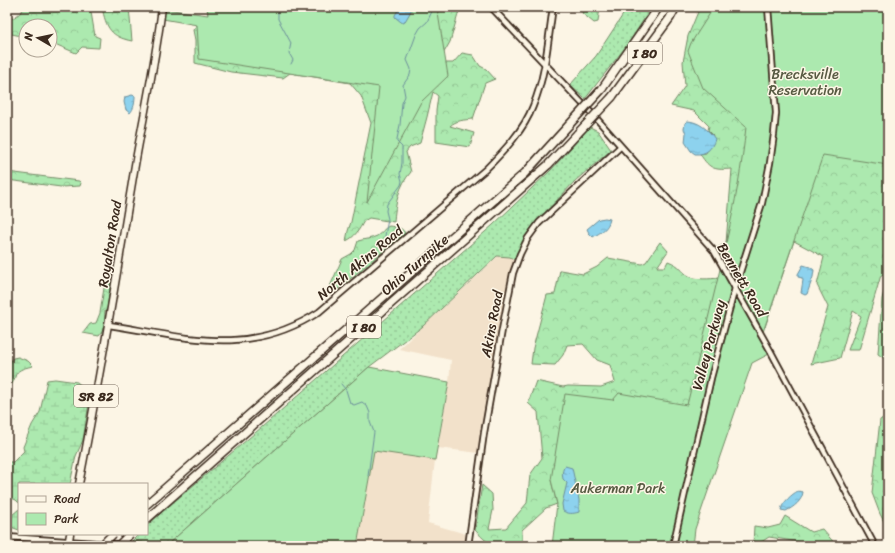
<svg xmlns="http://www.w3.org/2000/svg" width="895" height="553" viewBox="0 0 895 553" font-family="Sriracha,sans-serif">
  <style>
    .built { fill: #f2e1ca }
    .grass { fill: url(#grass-dots); stroke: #748a66 }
    .forest { fill: url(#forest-crowns); stroke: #748a66 }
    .wetland { fill: url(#wetland-marsh); stroke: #748a66 }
    .green { fill: #ace9af; stroke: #748a66 }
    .water { fill: url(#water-ripples); stroke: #6c8f9b }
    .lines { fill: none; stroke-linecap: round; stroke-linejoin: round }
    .stream { stroke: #6c8f9b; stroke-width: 1 }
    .tertiary-casing { stroke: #3b2a1e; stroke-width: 8 }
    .primary-casing { stroke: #3b2a1e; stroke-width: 9 }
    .motorway-casing { stroke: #3b2a1e; stroke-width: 10 }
    .tertiary { stroke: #fcf5e5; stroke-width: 4.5 }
    .primary { stroke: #fcf5e5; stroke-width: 6 }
    .motorway { stroke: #fcf5e5; stroke-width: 7 }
    .motorway-bridge-casing { stroke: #3b2a1e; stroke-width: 10; stroke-linecap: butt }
    .motorway-bridge { stroke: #fcf5e5; stroke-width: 7 }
    .labels { text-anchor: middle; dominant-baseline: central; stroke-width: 3; stroke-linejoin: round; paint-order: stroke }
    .shield { fill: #fcf5e5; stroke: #75675a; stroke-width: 1 }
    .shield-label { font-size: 13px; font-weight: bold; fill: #3b2a1e }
    .park-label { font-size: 14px; fill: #575a42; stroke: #fcf5e5 }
    .street-label { font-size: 14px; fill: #3b2a1e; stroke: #fcf5e5 }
  </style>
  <defs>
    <pattern id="grass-dots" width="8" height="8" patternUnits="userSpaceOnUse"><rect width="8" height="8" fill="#ace9af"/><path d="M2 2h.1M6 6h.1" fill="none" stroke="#95c896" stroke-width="1.8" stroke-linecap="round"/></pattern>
    <pattern id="forest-crowns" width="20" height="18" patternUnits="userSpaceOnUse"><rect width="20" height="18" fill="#ace9af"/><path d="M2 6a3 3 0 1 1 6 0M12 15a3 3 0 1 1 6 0" fill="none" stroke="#95c896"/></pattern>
    <pattern id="wetland-marsh" width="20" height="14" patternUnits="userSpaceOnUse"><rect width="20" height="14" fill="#ace9af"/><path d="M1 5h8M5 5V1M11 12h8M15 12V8" fill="none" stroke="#95c896"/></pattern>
    <pattern id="water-ripples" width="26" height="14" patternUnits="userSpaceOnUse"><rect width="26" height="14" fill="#8dd2ee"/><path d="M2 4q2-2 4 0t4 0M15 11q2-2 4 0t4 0" fill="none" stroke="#7bb4cc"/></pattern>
  </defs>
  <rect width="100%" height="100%" fill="#fcf5e5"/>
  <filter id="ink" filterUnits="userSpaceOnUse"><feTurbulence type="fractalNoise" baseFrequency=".025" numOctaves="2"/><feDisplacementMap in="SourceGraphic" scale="8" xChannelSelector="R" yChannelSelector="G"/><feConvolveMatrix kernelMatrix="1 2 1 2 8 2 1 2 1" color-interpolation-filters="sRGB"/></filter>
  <g filter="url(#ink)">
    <g class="built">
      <polygon points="498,256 510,257 515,260 508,286 499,329 479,453 438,448 449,382 451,360 399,349"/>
      <polygon points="374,450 435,460 428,523 466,534 464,546 357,546"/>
    </g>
    <g class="grass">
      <polygon points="628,7 652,7 627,45 585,99 570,85 596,56"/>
      <polygon points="590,127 598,131 611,150 575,181 546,212 524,239 515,260 510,257 497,256 422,327 369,367 167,545 131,542 139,534 147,534 147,526 162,512 262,427 493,225 551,170"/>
    </g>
    <g class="forest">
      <path d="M25,7H83L91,12L95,36L100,38L99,48L82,47L76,53L50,42V26H26V37L7,33V20C14,19 21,13 25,7Z"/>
      <path d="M102,7H129L132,41C111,37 106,28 102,7Z"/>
      <path d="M207,7H462L459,11L450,42L442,56L444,63H453L462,53L473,55L480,66L486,69L495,79L485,83L473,119C465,120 456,120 450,126L474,133L470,147L436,142V111L438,96L433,92L427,117L420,143L410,147L406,152L411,172C399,185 395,204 394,222L369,218L364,221C359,230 355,237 346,241L348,231L351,222L371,123L361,96L350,83L290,73L283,78L231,72L195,63V40L193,30L199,22L208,15Z"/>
      <polygon points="584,7 600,7 598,22 594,23 582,13"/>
      <path d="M700,7H760L753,187L726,243L732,169C715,170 710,170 700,154L706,153L713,135L708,130L709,126L694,111L671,106L685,86L683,62L688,36Z"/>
      <polygon points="888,7 888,275 881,275 859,350 848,350 861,316 853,311 840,358 811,364 828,307 817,285 824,257 794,241 765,327 750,278"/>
      <polygon points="7,172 79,181 81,183 80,186 61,187 7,180"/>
      <path d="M389,226C395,227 402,227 405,233L337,290L331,293L328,291L342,259L351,254L355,250L358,241C364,239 371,239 377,236C382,233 384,228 389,226Z"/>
      <path d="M660,242L668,251L657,267H665L668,261C682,266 680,271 689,276C695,280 711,279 718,278L696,408L551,480L557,504L546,508L522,530V546C497,546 493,550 475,530L482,485L492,494L493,510L489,529L506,528L527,503L530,475L542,458L538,412L528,403L536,381L563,387L568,386L601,387L615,382L610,365L597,360L583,344L567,345L563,355L555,365L531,364L533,348L547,295L555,294L560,270L583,274L597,267L608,258L642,264L646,262Z"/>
      <polygon points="888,276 888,361 878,354 882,299"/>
      <path d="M110,279L111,280L107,310L105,311C104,320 106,328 99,336L83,333L90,324L96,323L100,313L104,288L106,284Z"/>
      <polygon points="887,415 888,415 888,529 880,514 872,493 880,420"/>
      <polygon points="785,516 811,532 822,529 837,546 810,546 799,542 769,537 755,546 753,544 754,526 768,528 780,525"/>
    </g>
    <g class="wetland">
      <path d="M18,357L28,361L33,366C8,371 21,376 7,390V367L13,358Z"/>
      <polygon points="55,379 77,382 90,393 90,397 83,440 76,456 70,484 19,484 19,503 16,500 7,496 7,462 13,462 24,451 23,447 32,425 40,412 47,380"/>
      <polygon points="19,509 19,530 11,527 12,515"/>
    </g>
    <g class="green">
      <polygon points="207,7 437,7 448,76 421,102 367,202 379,87 199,59 197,25 163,19 165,9 208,15"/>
      <path d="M714,7H888V165L823,155L762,335L771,353L752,363L695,529L693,546H552L557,504L551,480L565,394L613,400L619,393L687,405L722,261L715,249L726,243C735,204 742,166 746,127L703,88L688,51L691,43Z"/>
      <polygon points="369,367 449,382 435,460 374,451 357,546 167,545"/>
    </g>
    <g class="water">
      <polygon points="400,7 410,7 411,11 404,23 401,22 395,17 395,15"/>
      <path d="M132,95L135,96C135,102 134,109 130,113L126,110L124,102L125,97Z"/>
      <path d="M687,121C698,121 709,130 715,139C712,149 706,155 695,154L691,151L685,142L686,133L684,129L685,123Z"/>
      <path d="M605,218L610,219C608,229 601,232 593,237L589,233L587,229L599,219Z"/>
      <polygon points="803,265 810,267 814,270 813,277 807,294 805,295 801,293 803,280 802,278 798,277 798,274"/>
      <path d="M565,466L572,468L579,500V512C573,514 568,514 563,511L562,504L567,483L563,479C562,474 562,470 565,466Z"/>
      <path d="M798,491L803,492C802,501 794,507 786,511L781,510C782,503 792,494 798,491Z"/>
    </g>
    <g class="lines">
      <g class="stream">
        <polyline points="282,7 278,12 278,19 291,43 289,53 293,60 291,64"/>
        <polyline points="386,246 385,236 388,219 386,211 387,204 401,185 402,181 400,174 402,163 402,147 397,142 397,139 400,125 402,103 405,96 403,85 410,75 411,69 407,60 416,35 420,28 427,22 434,7"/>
        <polyline points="341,384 346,390 350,403 354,405 362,402 367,406 370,413 370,422 374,432 368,476"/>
      </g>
      <g class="tertiary-casing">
        <g id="tertiary">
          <polyline points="491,7 596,118 714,251 770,350 875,546"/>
          <path d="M109,325C186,337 248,358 319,312L486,169C504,151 524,130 533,106C546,75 548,40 553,7"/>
          <polyline points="7,537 140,546"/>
          <polyline points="468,546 484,433 502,330 513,273 520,254 528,238 539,223 620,147"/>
          <polyline points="673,546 711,378 735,288 762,203 770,163 774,134 776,113 768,7"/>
        </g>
      </g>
      <g class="primary-casing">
        <g id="primary">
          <path d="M79,484C100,378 117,272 135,165C144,113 156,60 162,7"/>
          <polyline points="68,546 70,534"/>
        </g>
      </g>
      <g class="motorway-casing">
        <g id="motorway">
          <polyline points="602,89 659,7"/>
          <polyline points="612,97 670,18 676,7"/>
          <polyline points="147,504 525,173 569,125"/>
          <polyline points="147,519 548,165 578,133"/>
        </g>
      </g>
      <use href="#tertiary" class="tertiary"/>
      <use href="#primary" class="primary"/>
      <use href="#motorway" class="motorway"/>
      <g class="motorway-bridge-casing">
        <g id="motorway-bridge">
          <polyline points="569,125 602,89"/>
          <polyline points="578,133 612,97"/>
          <polyline points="101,546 113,534"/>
          <polyline points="118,546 130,534"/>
        </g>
      </g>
      <use href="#motorway-bridge" class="motorway-bridge"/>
    </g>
  </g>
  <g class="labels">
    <g class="shield">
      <rect x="628" y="42" width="34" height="22" rx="3"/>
      <rect x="347" y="316" width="34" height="22" rx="3"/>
      <rect x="74" y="385" width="44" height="22" rx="3"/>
    </g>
    <g class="shield-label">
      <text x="645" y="53">I 80</text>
      <text x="364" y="327">I 80</text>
      <text x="96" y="396">SR 82</text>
    </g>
    <g class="park-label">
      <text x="805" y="74">Brecksville<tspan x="805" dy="16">Reservation</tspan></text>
      <text x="618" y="488">Aukerman Park</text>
    </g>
    <g class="street-label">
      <text transform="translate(110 244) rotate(-81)">Royalton Road</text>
      <text transform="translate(360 263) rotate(-40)">North Akins Road</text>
      <text transform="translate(415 265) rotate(-41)">Ohio Turnpike</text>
      <text transform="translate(742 280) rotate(59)">Bennett Road</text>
      <text transform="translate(492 324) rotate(-79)">Akins Road</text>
      <text transform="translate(709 345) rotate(-75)">Valley Parkway</text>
    </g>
  </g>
  <rect width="895" height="553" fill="none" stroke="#fcf5e5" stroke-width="24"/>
  <rect x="12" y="12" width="871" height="529" fill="none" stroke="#3b2a1e" stroke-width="1.5" filter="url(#ink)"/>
  <rect x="18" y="483" width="130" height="52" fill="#fcf5e5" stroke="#afa495"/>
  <rect x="26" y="496" width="20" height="6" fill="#fcf5e5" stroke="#afa495"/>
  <text x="54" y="503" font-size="12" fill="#3b2a1e">Road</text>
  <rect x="26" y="513" width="20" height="12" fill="#ace9af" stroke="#afa495"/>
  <text x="54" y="523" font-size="12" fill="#3b2a1e">Park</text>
  <g transform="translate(38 38) rotate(279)"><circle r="19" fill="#fcf5e5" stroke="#afa495"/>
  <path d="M0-3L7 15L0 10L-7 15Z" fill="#3b2a1e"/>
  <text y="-6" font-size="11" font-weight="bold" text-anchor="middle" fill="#3b2a1e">N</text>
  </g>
</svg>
